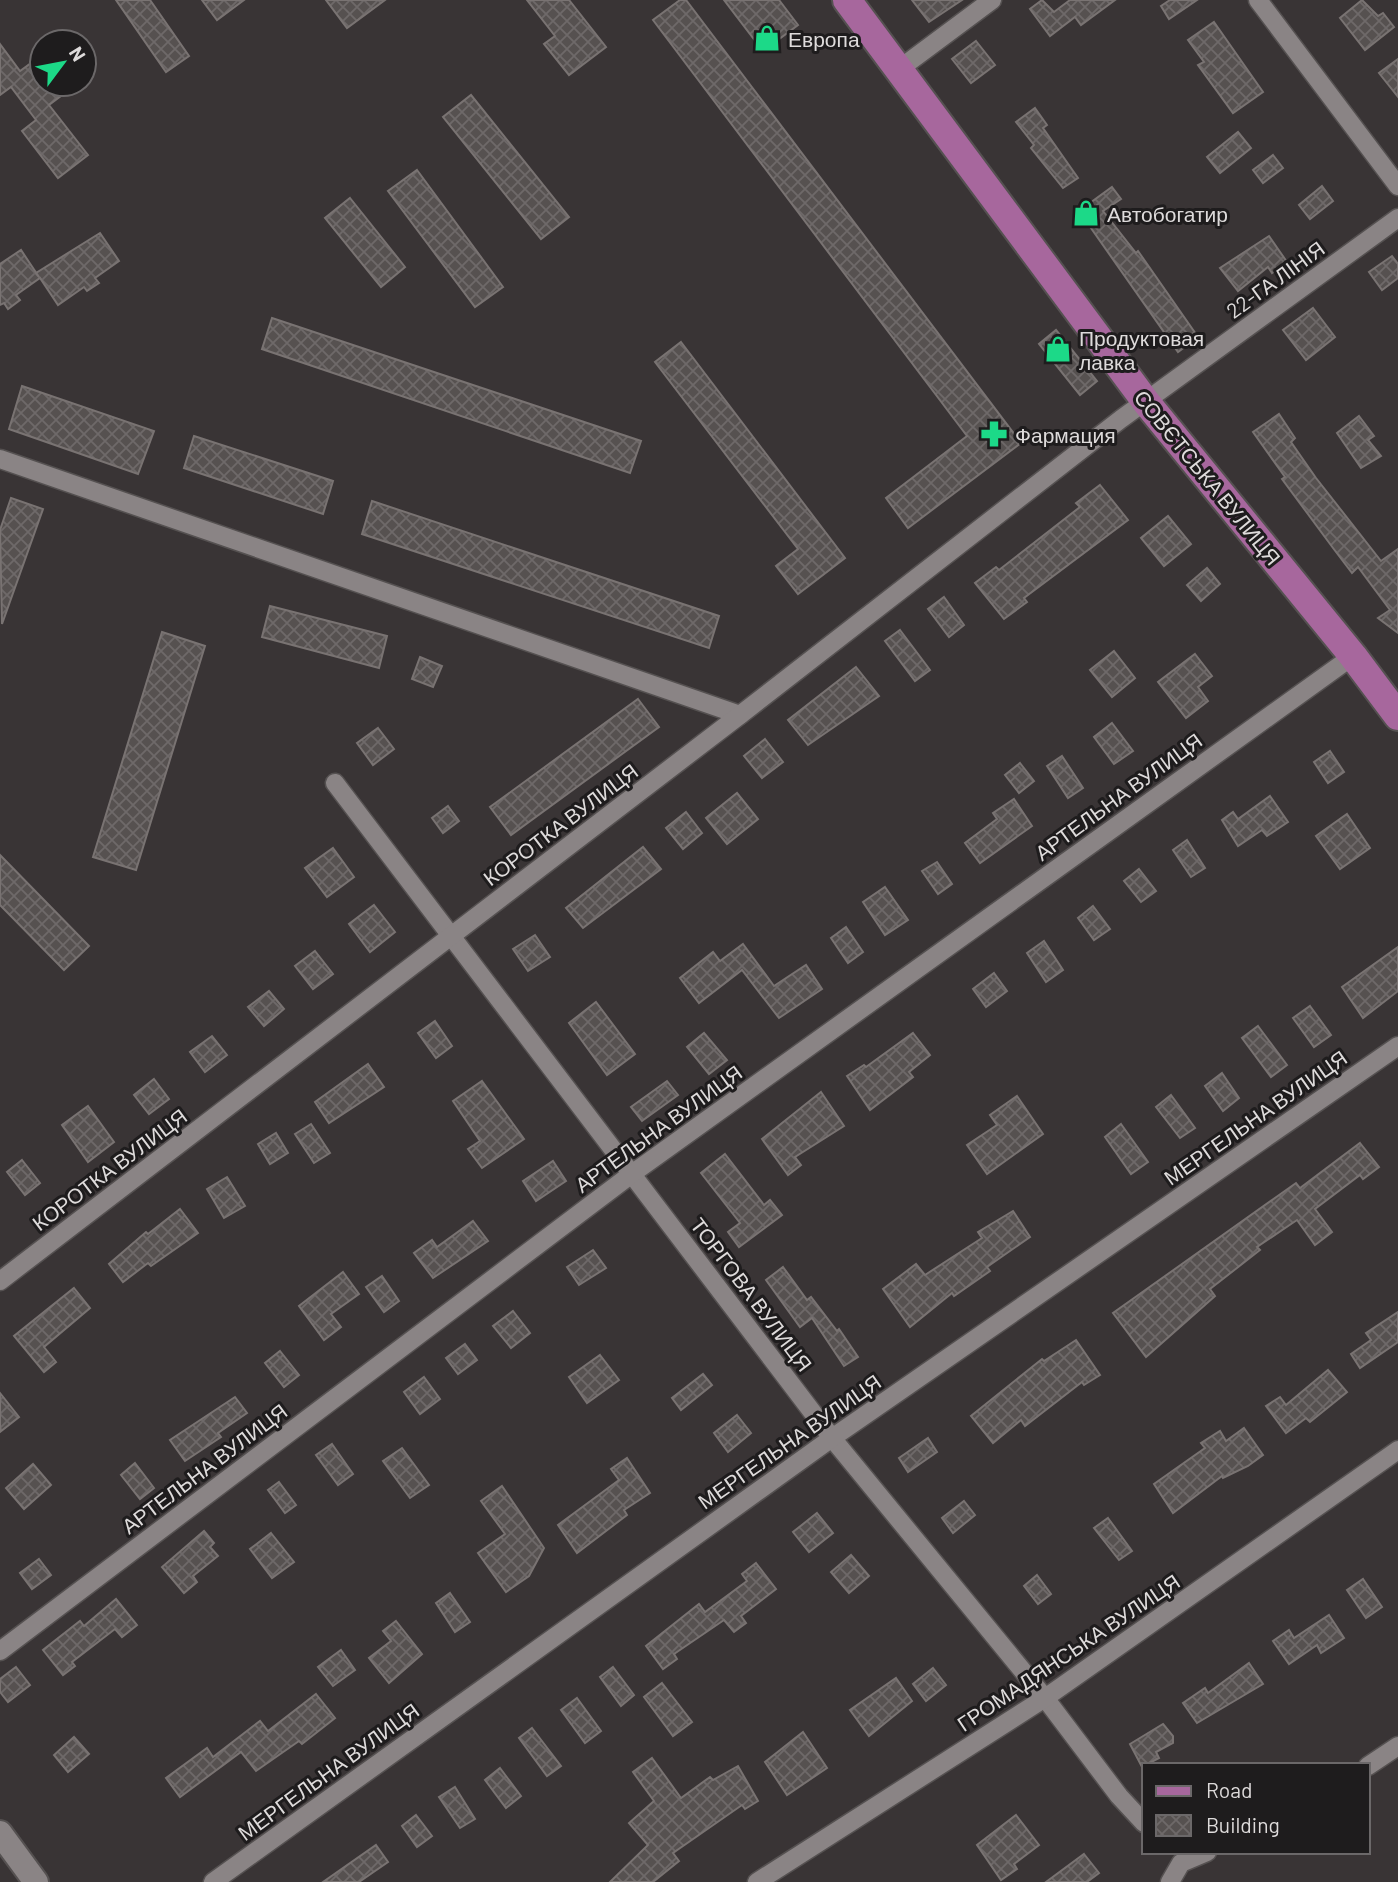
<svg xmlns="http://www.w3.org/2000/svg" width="1398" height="1882" viewBox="0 0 1398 1882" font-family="Barlow,sans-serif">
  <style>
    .building { fill: url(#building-cross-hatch); stroke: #797372; stroke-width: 2 }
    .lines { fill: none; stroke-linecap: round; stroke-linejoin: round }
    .street-casing { stroke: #555151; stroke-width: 21 }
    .secondary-casing { stroke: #555151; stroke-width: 28 }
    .primary-casing { stroke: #555151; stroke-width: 32 }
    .street { stroke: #8a8485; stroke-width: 18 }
    .secondary { stroke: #8a8485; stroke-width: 24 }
    .primary { stroke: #a7679d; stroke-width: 28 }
    .labels { text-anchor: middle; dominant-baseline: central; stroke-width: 6; stroke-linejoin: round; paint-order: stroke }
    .poi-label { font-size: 21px; fill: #dedbdb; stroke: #1e1c1d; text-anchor: start }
    .street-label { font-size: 21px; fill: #dedbdb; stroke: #1e1c1d }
  </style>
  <defs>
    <pattern id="building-cross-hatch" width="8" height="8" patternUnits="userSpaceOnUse" patternTransform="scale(1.75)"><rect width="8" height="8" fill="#565150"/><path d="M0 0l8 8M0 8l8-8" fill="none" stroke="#6e6969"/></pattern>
  </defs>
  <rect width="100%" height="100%" fill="#393435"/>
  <g class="building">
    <polygon points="116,0 150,0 189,56 166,72"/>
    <polygon points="202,0 244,0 217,20"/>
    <polygon points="326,0 385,0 347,28"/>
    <polygon points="527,0 569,0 606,47 569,75 544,44 555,36"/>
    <polygon points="680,0 686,0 1021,443 908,528 886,498 967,436 653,20"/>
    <polygon points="724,0 779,0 798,25 763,51"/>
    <polygon points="912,0 962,0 929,22"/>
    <polygon points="1042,0 1054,12 1070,0 1115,0 1081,25 1075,17 1050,36 1030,9"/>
    <polygon points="1170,0 1197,0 1169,19 1161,6"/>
    <polygon points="1362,0 1378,16 1383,13 1394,27 1365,50 1340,18"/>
    <polygon points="1214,22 1263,92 1233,113 1198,65 1204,62 1188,40"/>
    <polygon points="976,41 995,65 971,83 952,59"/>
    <polygon points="0,44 20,71 42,55 42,84 77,84 49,105 88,155 58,178 22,131 36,120 11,87 0,95"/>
    <polygon points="1398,59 1398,97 1379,73"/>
    <polygon points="471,95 569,217 541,239 443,117"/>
    <polygon points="1035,108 1047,125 1043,128 1078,178 1063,188 1031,148 1034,145 1016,122"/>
    <polygon points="1238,132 1251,148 1220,173 1207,157"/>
    <polygon points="1273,155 1283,168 1263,183 1253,170"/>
    <polygon points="417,170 503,287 475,307 388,191"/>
    <polygon points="1322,186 1333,201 1310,219 1299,205"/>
    <polygon points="1112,187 1121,199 1103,211 1136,253 1138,251 1198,337 1178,352 1079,211"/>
    <polygon points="350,198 405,267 381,287 325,218"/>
    <polygon points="100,233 119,261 95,278 99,283 87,291 84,287 58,305 40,278 16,295 20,300 8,309 4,303 0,305 0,264 21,250 39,277 36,273"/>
    <polygon points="1269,236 1287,262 1272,273 1268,267 1238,291 1220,268"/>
    <polygon points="1392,256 1398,264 1398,278 1382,290 1369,272"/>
    <polygon points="1313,308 1335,337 1306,360 1283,330"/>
    <polygon points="272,318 641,441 630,473 262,349"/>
    <polygon points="1056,330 1097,381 1080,395 1039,344"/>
    <polygon points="681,342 845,558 798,594 776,566 798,549 655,362"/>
    <polygon points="22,386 154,431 138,474 9,429"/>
    <polygon points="1279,414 1295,438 1291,442 1316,478 1381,561 1398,549 1398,633 1378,618 1390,610 1358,567 1352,573 1333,548 1282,479 1285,477 1253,432"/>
    <polygon points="1359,416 1374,436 1368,440 1381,456 1361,468 1337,433"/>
    <polygon points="194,436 333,481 323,514 184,468"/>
    <polygon points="1100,485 1128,520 1024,598 1027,602 1004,619 975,583 996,567 999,570 1080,507 1076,503"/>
    <polygon points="11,498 43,509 2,624 0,530"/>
    <polygon points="372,501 719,616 709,648 362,534"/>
    <polygon points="1168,516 1191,544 1164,566 1141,538"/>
    <polygon points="1207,568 1220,584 1201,601 1187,585"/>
    <polygon points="944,597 964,625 949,637 928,609"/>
    <polygon points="270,606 387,636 379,668 262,637"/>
    <polygon points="900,630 930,670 915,681 885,641"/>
    <polygon points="162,632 205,646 136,870 93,857"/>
    <polygon points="1114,651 1135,678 1112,697 1090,670"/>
    <polygon points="1195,654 1212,676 1198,687 1208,701 1186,718 1158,682"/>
    <polygon points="420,657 442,666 433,687 412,679"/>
    <polygon points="856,667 879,696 808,745 788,720"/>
    <polygon points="638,699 659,727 511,835 490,807"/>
    <polygon points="1112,723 1133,751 1114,764 1094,737"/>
    <polygon points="378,728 394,749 373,765 357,743"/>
    <polygon points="765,739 783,762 762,778 744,756"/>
    <polygon points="1330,751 1344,772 1328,783 1314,762"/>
    <polygon points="1062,756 1083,788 1068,798 1047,766"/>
    <polygon points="1020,763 1034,781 1019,793 1005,775"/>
    <polygon points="737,793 758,819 727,844 706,818"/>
    <polygon points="1270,796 1288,822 1267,836 1262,830 1238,846 1222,820 1233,812 1238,819"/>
    <polygon points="1014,799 1032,826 980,863 965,843 997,819 993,813"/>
    <polygon points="448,806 459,821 443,833 432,818"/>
    <polygon points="686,812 702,833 683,849 666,828"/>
    <polygon points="1347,814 1370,848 1340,869 1316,836"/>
    <polygon points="1187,840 1205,868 1191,877 1173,850"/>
    <polygon points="643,847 661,869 583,928 566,908"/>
    <polygon points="333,848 354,877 327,897 305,868"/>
    <polygon points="0,855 89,946 64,970 0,905"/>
    <polygon points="937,862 952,884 938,894 922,871"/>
    <polygon points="1139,869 1156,891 1141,902 1124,881"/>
    <polygon points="885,887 908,920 885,935 863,902"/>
    <polygon points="374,905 395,932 370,952 349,924"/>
    <polygon points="1093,906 1110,929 1094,940 1078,918"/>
    <polygon points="846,927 863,952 848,963 831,938"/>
    <polygon points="535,935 550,957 528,971 513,949"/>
    <polygon points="1044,941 1063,970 1046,982 1027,953"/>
    <polygon points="743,944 774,986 806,965 822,989 779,1018 742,970 699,1003 680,978 713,952 720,961"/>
    <polygon points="1398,947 1398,991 1363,1018 1342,987"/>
    <polygon points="315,951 333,974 313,989 295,966"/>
    <polygon points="994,973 1007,991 986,1007 973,989"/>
    <polygon points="269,991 284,1009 264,1026 248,1007"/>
    <polygon points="596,1002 635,1054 607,1075 569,1023"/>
    <polygon points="1310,1006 1331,1035 1314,1047 1293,1018"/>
    <polygon points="435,1021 452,1046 436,1058 418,1033"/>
    <polygon points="1258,1026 1287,1065 1271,1077 1242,1038"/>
    <polygon points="704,1033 727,1060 709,1074 687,1047"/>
    <polygon points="913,1033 930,1055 909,1072 913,1077 870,1110 847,1076 864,1065 866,1067"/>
    <polygon points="212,1036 227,1055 205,1072 190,1052"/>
    <polygon points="368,1064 384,1087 329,1123 315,1102"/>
    <polygon points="1222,1073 1239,1098 1223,1111 1205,1086"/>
    <polygon points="154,1079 169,1099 149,1114 134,1095"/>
    <polygon points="482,1081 524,1139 482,1168 468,1149 480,1141 453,1101"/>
    <polygon points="667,1081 678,1095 642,1121 631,1107"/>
    <polygon points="821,1092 844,1126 795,1157 801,1165 788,1175 762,1139"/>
    <polygon points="1171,1095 1195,1128 1180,1138 1156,1107"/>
    <polygon points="1017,1096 1043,1134 987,1174 967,1145 997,1125 990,1115"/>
    <polygon points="88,1106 114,1142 88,1162 62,1125"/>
    <polygon points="311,1124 330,1153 314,1163 295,1134"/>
    <polygon points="1121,1124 1148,1162 1131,1174 1105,1137"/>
    <polygon points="276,1133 288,1153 270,1164 258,1144"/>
    <polygon points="1360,1143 1379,1167 1363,1179 1360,1175 1315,1209 1332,1232 1315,1245 1297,1220 1257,1247 1260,1250 1210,1289 1215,1296 1146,1357 1113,1313 1296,1183 1300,1188"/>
    <polygon points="725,1154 764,1205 770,1200 782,1215 739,1247 728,1232 740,1223 701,1173"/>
    <polygon points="22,1160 40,1183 25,1195 7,1172"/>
    <polygon points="553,1161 566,1181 536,1201 523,1181"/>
    <polygon points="227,1177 245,1206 224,1218 207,1189"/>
    <polygon points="180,1209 198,1233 151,1266 148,1263 123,1282 109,1264 146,1232 148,1234"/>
    <polygon points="1013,1211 1030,1237 987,1267 990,1271 954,1296 952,1293 910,1327 883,1289 916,1264 925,1275 982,1238 978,1232"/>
    <polygon points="473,1221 488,1241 433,1278 414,1253 432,1240 437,1247"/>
    <polygon points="593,1250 606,1268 579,1285 567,1267"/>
    <polygon points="783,1267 807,1300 811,1297 837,1331 839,1329 858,1357 844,1366 812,1318 800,1327 766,1280"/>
    <polygon points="343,1272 359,1294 331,1314 341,1327 324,1340 299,1306"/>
    <polygon points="382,1276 399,1301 384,1312 366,1287"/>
    <polygon points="74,1288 90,1308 44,1347 56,1362 44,1372 14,1336"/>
    <polygon points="513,1311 530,1333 511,1348 493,1326"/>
    <polygon points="1398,1312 1398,1342 1360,1368 1351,1354 1371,1340 1366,1333"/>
    <polygon points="1076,1340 1100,1375 1084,1385 1082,1382 1025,1426 1021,1420 993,1443 971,1416 1042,1359 1044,1361"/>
    <polygon points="465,1344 477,1360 458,1374 446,1358"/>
    <polygon points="280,1351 299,1375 284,1387 265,1363"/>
    <polygon points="600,1355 619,1380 587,1403 569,1377"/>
    <polygon points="1328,1370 1347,1392 1310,1422 1306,1418 1286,1433 1266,1406 1280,1397 1286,1405"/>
    <polygon points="703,1374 712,1385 681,1410 672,1398"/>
    <polygon points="424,1377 440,1399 420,1414 404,1392"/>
    <polygon points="0,1393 19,1417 0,1432"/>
    <polygon points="235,1397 247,1413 218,1433 221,1437 185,1461 170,1440"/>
    <polygon points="737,1415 751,1433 728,1452 714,1433"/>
    <polygon points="1244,1428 1263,1455 1248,1466 1223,1478 1222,1476 1173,1513 1154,1484 1205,1448 1201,1443 1220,1431 1226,1441"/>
    <polygon points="928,1438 937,1452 908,1472 899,1458"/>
    <polygon points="332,1444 353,1474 338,1485 316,1455"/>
    <polygon points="402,1448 429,1485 410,1498 383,1461"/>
    <polygon points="627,1458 650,1493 624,1510 627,1515 577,1553 558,1525 619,1480 611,1469"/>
    <polygon points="135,1463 154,1488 140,1499 121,1475"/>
    <polygon points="33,1464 51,1485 24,1509 6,1488"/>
    <polygon points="279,1482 296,1505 285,1513 268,1490"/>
    <polygon points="502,1486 544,1548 529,1576 506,1592 478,1553 505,1534 481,1501"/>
    <polygon points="964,1501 975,1515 953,1533 942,1518"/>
    <polygon points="817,1513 833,1533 809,1552 793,1532"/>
    <polygon points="1108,1518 1132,1551 1119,1560 1094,1528"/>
    <polygon points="204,1531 214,1543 210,1547 218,1556 193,1576 197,1582 184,1593 162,1567"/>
    <polygon points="271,1533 294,1562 272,1578 250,1549"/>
    <polygon points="851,1555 869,1576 849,1593 831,1572"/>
    <polygon points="39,1559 51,1575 32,1589 20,1573"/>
    <polygon points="756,1563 776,1589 741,1616 746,1623 734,1632 724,1620 674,1654 677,1659 663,1669 646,1646 699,1604 705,1612 747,1581 742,1574"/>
    <polygon points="1037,1575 1051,1594 1038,1604 1024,1586"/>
    <polygon points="1363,1579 1382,1607 1366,1618 1347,1590"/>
    <polygon points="450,1593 470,1622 455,1632 436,1603"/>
    <polygon points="116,1599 137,1625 122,1637 115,1629 72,1662 75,1666 63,1675 43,1650 80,1621 84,1626"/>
    <polygon points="1329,1615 1344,1638 1321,1653 1317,1645 1289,1664 1273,1641 1289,1630 1294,1638"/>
    <polygon points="396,1621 422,1654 389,1683 369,1658 391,1641 383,1631"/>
    <polygon points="341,1650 355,1670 333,1686 318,1667"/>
    <polygon points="1249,1663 1263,1684 1197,1723 1183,1703 1205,1688 1208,1693"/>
    <polygon points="16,1667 30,1685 8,1702 0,1692 0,1679"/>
    <polygon points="613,1667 634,1695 621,1706 600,1677"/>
    <polygon points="933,1668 946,1685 926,1701 913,1684"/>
    <polygon points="896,1678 912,1701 869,1736 850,1710"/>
    <polygon points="662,1683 692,1722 673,1736 644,1697"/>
    <polygon points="316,1694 335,1718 302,1744 299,1741 256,1771 241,1752 180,1797 166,1778 207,1748 213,1757 260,1721 268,1731"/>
    <polygon points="577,1698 601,1731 585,1743 561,1710"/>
    <polygon points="1163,1724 1173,1736 1173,1743 1156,1752 1159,1758 1142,1767 1130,1744"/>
    <polygon points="532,1728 561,1766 547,1776 519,1738"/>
    <polygon points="803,1732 827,1768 787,1795 765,1762"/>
    <polygon points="74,1737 89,1754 68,1772 54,1755"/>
    <polygon points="652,1758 681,1798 710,1777 713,1780 738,1766 758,1801 745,1809 742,1805 673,1853 679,1861 653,1882 610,1882 648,1845 629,1823 654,1801 633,1772"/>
    <polygon points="500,1768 521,1796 506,1808 485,1780"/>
    <polygon points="455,1787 475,1819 460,1828 439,1797"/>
    <polygon points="416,1815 432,1836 417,1847 402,1826"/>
    <polygon points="1016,1815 1039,1845 1014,1864 1017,1869 1001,1880 977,1845"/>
    <polygon points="376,1845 388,1862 359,1882 323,1882"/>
    <polygon points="1084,1854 1099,1873 1087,1882 1046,1882"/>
  </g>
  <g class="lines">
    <g class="street-casing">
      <g id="street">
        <polyline points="1258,0 1398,186"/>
        <polyline points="898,70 992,0"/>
        <polyline points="0,459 740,715"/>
        <polyline points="335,783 832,1438 1045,1698 1119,1796 1144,1823"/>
        <polyline points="0,1281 740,715 1121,419 1398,218"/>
        <polyline points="0,1651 633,1173 1353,656"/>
        <polyline points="1368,1766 1398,1746"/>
        <polyline points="213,1882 832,1438 1398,1046"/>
        <polyline points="757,1882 1045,1698 1398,1450"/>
        <polyline points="1170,1882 1181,1863 1207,1852"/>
      </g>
    </g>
    <g class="secondary-casing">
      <polyline id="secondary" points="0,1833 36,1882"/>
    </g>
    <g class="primary-casing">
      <polyline id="primary" points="847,0 1146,402 1353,656 1398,716"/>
    </g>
    <use href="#street" class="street"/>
    <use href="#secondary" class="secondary"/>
    <use href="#primary" class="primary"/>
  </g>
  <defs>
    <g id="shop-bare" transform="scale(2.1)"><path d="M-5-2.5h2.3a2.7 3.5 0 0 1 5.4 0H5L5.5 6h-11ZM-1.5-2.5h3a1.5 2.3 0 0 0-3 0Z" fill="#1cd988" stroke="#1e1c1d" stroke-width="2.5" paint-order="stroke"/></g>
    <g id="pharmacy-bare" transform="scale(2.1)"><path d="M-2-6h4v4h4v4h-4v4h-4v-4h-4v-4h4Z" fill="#1cd988" stroke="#1e1c1d" stroke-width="2.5" paint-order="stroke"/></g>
  </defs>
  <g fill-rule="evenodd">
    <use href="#shop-bare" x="767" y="38"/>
    <use href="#shop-bare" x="1086" y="213"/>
    <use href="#shop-bare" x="1058" y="349"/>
    <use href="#pharmacy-bare" x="994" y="434"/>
  </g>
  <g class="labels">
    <g class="poi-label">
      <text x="788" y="38">Европа</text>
      <text x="1107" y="213">Автобогатир</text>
      <text x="1079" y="337">Продуктовая<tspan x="1079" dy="24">лавка</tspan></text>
      <text x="1015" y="434">Фармация</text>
    </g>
    <g class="street-label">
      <text transform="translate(1275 279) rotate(-36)">22-ГА ЛІНІЯ</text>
      <text transform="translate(1208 477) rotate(51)">СОВЄТСЬКА ВУЛИЦЯ</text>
      <text transform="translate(1118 796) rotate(-36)">АРТЕЛЬНА ВУЛИЦЯ</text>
      <text transform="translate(560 824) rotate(-37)">КОРОТКА ВУЛИЦЯ</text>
      <text transform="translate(1255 1117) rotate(-35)">МЕРГЕЛЬНА ВУЛИЦЯ</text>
      <text transform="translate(658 1128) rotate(-36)">АРТЕЛЬНА ВУЛИЦЯ</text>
      <text transform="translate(109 1169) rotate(-37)">КОРОТКА ВУЛИЦЯ</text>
      <text transform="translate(752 1294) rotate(53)">ТОРГОВА ВУЛИЦЯ</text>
      <text transform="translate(789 1441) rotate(-35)">МЕРГЕЛЬНА ВУЛИЦЯ</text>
      <text transform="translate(204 1468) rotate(-37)">АРТЕЛЬНА ВУЛИЦЯ</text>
      <text transform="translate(1068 1652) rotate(-34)">ГРОМАДЯНСЬКА ВУЛИЦЯ</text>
      <text transform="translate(328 1771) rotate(-36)">МЕРГЕЛЬНА ВУЛИЦЯ</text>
    </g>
  </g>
  <rect x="1142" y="1763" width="228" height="91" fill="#1e1c1d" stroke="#6b6869" stroke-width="2"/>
  <rect x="1156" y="1786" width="35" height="10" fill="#a7679d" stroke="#6b6869" stroke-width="2"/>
  <text x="1206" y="1798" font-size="21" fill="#dedbdb">Road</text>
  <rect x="1156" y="1815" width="35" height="21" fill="url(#building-cross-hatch)" stroke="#6b6869" stroke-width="2"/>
  <text x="1206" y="1833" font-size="21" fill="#dedbdb">Building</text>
  <g transform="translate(63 63) rotate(58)"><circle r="33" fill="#1e1c1d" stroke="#6b6869" stroke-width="2"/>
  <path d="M0-5L12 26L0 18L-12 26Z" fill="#1cd988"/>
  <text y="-10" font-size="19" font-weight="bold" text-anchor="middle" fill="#dedbdb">N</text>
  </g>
</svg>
